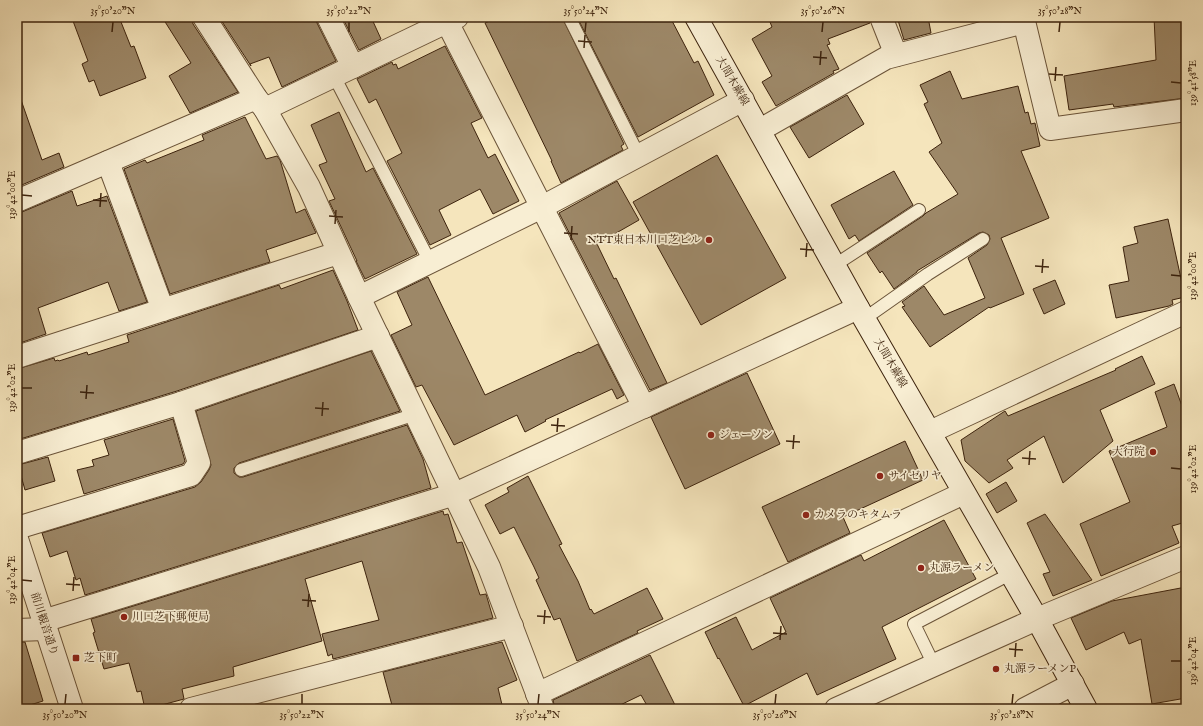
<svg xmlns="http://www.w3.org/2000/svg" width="1203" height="726" viewBox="0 0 1203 726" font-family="'IM FELL English','Noto Serif JP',serif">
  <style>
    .building { fill: #9d8868; stroke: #3d230d }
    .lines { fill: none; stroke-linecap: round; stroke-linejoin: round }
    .service-casing { stroke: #6b5439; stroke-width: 14 }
    .minor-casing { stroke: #6b5439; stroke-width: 24 }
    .tertiary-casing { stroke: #6b5439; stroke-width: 24 }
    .secondary-casing { stroke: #3d230d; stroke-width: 24 }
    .service { stroke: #f8eed3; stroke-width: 12 }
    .minor { stroke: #f8eed3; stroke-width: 22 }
    .tertiary { stroke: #f8eed3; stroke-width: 22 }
    .secondary { stroke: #f8eed3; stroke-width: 22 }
    .ticks { fill: none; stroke: #3d230d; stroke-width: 1.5 }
    .poi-dot { fill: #8f2418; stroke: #f8eed3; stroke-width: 1.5 }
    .labels { text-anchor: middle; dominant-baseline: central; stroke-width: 3.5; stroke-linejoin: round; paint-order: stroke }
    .street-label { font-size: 11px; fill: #3d230d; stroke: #f8eed3 }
    .poi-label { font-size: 11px; fill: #3d230d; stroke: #f8eed3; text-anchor: start }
    .neatline { fill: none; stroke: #3d230d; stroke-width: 1.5 }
    .ticks-label { font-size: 10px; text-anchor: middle; fill: #3d230d }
  </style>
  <rect width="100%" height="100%" fill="#f5e5bc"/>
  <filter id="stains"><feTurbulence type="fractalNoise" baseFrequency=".005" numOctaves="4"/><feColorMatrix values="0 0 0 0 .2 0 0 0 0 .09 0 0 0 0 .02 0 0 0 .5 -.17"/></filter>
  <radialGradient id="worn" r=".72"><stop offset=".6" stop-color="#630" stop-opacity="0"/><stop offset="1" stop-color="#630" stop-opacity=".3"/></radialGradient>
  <g class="building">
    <polygon points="84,17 119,17 131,47 134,46 146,78 100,96 94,80 89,82 82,64 88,61 73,21"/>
    <polygon points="162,17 192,17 193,24 238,92 190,113 169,76 191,63"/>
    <polygon points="219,17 316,17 317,23 336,61 282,87 269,57 250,64 251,66"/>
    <polygon points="342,17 371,17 381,39 359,50"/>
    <polygon points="499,17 562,17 624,144 621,146 623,150 561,183 551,161 552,161 485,23"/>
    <polygon points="577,17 670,17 694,63 698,61 714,95 638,137"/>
    <polygon points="768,17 869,17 870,23 828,39 830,44 827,45 839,69 833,71 834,73 776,106 762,82 772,76 752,39 772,27"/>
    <polygon points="897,17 928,17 931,33 904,40"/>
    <polygon points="1154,17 1182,17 1186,74 1186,98 1114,107 1113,104 1069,110 1064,76 1156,60"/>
    <polygon points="445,46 482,118 471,123 488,158 495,154 519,201 493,214 480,189 439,210 451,235 430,245 387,161 402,153 376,99 369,103 357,79 392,62 393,65 396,64 398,69"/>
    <polygon points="950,71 962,99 1018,86 1025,113 1028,112 1031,124 1035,123 1040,146 1021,151 1049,218 1001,238 1024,294 990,308 989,307 930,347 902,307 905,306 902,302 924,286 944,315 985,298 968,258 987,245 990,239 989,235 983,232 979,233 917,271 917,272 894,289 882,271 880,273 867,253 923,216 926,213 958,194 929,152 942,143 924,104 928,102 920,85"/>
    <polygon points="847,95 864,124 809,158 790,127"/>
    <polygon points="17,97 20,97 42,160 59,153 64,167 17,187"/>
    <polygon points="339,112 366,172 373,168 417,254 365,279 356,261 357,261 329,201 335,199 319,165 327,162 311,125"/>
    <polygon points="245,117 266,159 277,156 280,160 296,213 305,209 316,233 266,250 270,262 170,294 124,169 145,160 147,163 204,140 202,135"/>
    <polygon points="717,155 786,278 701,325 633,202"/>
    <polygon points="894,171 913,205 859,241 855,235 849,239 831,205"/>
    <polygon points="617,181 639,220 597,244 614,279 616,278 667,383 650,390 559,213"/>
    <polygon points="72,191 77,206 107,196 147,302 119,311 108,282 38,308 46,334 17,344 17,213 22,212"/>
    <polygon points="1168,219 1185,297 1172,300 1173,304 1169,306 1116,318 1109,285 1129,281 1123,247 1138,243 1134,227"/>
    <polygon points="333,270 347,301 358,330 177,391 17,440 17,369 54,358 55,361 58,360 59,361 87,352 88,355 129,342 127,335 279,285 281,289"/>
    <polygon points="428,277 485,395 579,352 580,353 598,344 624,395 617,399 612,389 545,420 546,421 525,432 517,415 454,445 422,385 416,387 391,335 412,325 397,292"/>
    <polygon points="1055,280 1065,304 1044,314 1033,289"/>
    <polygon points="371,351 400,411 239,463 234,468 234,473 239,477 243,477 407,425 423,459 431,488 85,595 80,578 76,580 67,551 50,557 42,533 195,487 201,482 209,470 211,465 196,411"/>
    <polygon points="1142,356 1155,384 1100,410 1113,441 1063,483 1044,436 1007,460 1013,468 989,483 965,461 961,440 1005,411 1008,416 1116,370 1115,369"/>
    <polygon points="747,373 780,444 685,489 651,417"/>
    <polygon points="1174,384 1186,417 1186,522 1172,526 1179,543 1101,576 1080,524 1130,502 1109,451 1167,427 1155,392"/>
    <polygon points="173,419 185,461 183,464 84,494 77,470 94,466 92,460 109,455 104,440"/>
    <polygon points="905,441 923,480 843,517 850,533 788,562 762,507"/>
    <polygon points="48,457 55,481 25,490 18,465"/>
    <polygon points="528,476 562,544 559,545 578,581 590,610 591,609 594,614 647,588 663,619 637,631 638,633 577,661 560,618 554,620 536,580 539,578 534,567 514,527 500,534 485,505 509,492 507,488"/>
    <polygon points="1006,482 1017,501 997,513 986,494"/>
    <polygon points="443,511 444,515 448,514 457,543 462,542 480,595 486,594 493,618 333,659 332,654 328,656 322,634 379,620 362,561 305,579 322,641 233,667 234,676 182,689 184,699 147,709 145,709 141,691 137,692 129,663 104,669 93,633 95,632 91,619"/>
    <polygon points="1045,514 1092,580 1053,596 1043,574 1050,572 1027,523"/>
    <polygon points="944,520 976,579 882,627 896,659 817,695 807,673 744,706 719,658 718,659 705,632 736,617 752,650 786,632 770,598 861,555 864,561"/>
    <polygon points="1186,587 1186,698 1152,704 1141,639 1129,644 1124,632 1086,650 1071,618 1112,601"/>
    <polygon points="17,642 25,642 43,701 17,709"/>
    <polygon points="502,642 517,680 498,688 503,709 393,709 383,672"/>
    <polygon points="650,655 677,709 649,709 641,695 612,709 555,709 553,700"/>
  </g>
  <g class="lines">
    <g class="service-casing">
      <g id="service">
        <polyline points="569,17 639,156"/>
        <polyline points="334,76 430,262"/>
        <polyline points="835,265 919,210"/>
        <polyline points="864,319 928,274 983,239"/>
        <polyline points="241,470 416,414"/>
        <polyline points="934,665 914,624 1010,574"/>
      </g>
    </g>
    <g class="minor-casing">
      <g id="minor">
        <polyline points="204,17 256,98 265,109 309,187 359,297 489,567 543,709"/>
        <polyline points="328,17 353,67"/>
        <polyline points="881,17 896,55"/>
        <polyline points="1023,17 1050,129 1186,110"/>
        <polyline points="447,22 644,407"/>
        <polyline points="265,109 457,17"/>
        <polyline points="760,130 886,58 1024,22"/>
        <polyline points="108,162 163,310"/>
        <polyline points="17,201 256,98"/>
        <polyline points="359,297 542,207 743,100"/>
        <polyline points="17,357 338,253"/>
        <polyline points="181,403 378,336"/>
        <polyline points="930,432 1186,312"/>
        <polyline points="17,453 181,403 199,463 191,475 17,528"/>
        <polyline points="1037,619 1186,557"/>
        <polyline points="43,621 455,494 858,308"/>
        <polyline points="537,694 964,493"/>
        <polyline points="191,709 512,626"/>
        <polyline points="1025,709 1073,684"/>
      </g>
    </g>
    <g class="tertiary-casing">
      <g id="tertiary">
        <polyline points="17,539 72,709"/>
        <polyline points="17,630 45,629"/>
        <polyline points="836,709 1037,619"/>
      </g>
    </g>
    <g class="secondary-casing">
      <polyline id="secondary" points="696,17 858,308 1037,619 1086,709"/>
    </g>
    <use href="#service" class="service"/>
    <use href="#minor" class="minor"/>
    <use href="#tertiary" class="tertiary"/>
    <use href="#secondary" class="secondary"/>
  </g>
  <path class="ticks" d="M112,32L113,22M349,32V22M585,32L586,22M822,32L823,22M1059,32L1060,22M578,41L592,42M584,48L585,35M813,57L827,58M820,65L821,51M1049,74L1063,75M1055,81L1056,67M1171,82L1181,83M22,195L32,196M93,200L107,201M100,207L101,193M329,216L343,217M335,224L336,210M564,233L578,234M571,240L572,226M800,249L814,250M806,257L807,243M1035,266L1049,267M1042,273L1043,259M1171,275L1181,276M22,388H32M80,392L94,393M86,399L87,385M315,408L329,409M322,416L323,402M551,425L565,426M557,432L558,418M786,441L800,442M793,449L794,435M1022,458L1036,459M1029,465L1030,451M1171,468L1181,469M22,580L32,581M66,584L80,585M73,591L74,577M302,600L316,601M308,607L309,594M537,616L551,617M544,624L545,610M773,633L787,634M780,640L781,626M1009,649L1023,650M1015,657L1016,643M1171,661H1181M65,704L66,694M302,704V694M538,704L539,694M775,704L776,694M1012,704L1013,694"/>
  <g class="poi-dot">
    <circle cx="709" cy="240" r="4"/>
    <circle cx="711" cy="435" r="4"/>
    <circle cx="1153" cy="452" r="4"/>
    <circle cx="880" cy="476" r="4"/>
    <circle cx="806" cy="515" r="4"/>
    <circle cx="921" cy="568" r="4"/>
    <circle cx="124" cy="617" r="4"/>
    <rect x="72" y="654" width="8" height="8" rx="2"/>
    <circle cx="996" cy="669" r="4"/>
  </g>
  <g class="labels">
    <g class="street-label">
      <text transform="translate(732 81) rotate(60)">大間木蕨線</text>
      <text transform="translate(890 363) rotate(60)">大間木蕨線</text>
      <text transform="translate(44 624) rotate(72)">前川観音通り</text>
    </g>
    <g class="poi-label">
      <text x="701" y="240" text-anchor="end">NTT東日本川口芝ビル</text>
      <text x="719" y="435">ジェーソン</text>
      <text x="1145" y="452" text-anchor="end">大行院</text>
      <text x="888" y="476">サイゼリヤ</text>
      <text x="814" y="515">カメラのキタムラ</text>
      <text x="929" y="568">丸源ラーメン</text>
      <text x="132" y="617">川口芝下郵便局</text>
      <text x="84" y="658">芝下町</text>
      <text x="1004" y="669">丸源ラーメンP</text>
    </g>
  </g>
  <rect width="1203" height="726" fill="none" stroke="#f5e5bc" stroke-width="44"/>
  <rect x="22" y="22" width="1159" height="682" class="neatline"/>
  <g class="ticks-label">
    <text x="113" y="14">35°50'20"N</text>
    <text x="349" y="14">35°50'22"N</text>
    <text x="586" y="14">35°50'24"N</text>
    <text x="823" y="14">35°50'26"N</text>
    <text x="1060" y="14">35°50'28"N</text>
    <text transform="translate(1192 83) rotate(-90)" y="4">139°41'58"E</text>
    <text transform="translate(11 195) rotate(-90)" y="4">139°42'00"E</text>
    <text transform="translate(1192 276) rotate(-90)" y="4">139°42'00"E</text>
    <text transform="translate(11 388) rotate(-90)" y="4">139°42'02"E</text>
    <text transform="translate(1192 469) rotate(-90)" y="4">139°42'02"E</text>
    <text transform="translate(11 580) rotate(-90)" y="4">139°42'04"E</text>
    <text transform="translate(1192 661) rotate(-90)" y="4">139°42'04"E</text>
    <text x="65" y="718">35°50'20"N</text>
    <text x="302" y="718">35°50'22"N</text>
    <text x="538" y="718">35°50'24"N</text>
    <text x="775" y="718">35°50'26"N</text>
    <text x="1012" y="718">35°50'28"N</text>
  </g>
  <rect width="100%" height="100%" filter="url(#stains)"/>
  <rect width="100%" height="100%" fill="url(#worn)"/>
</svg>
